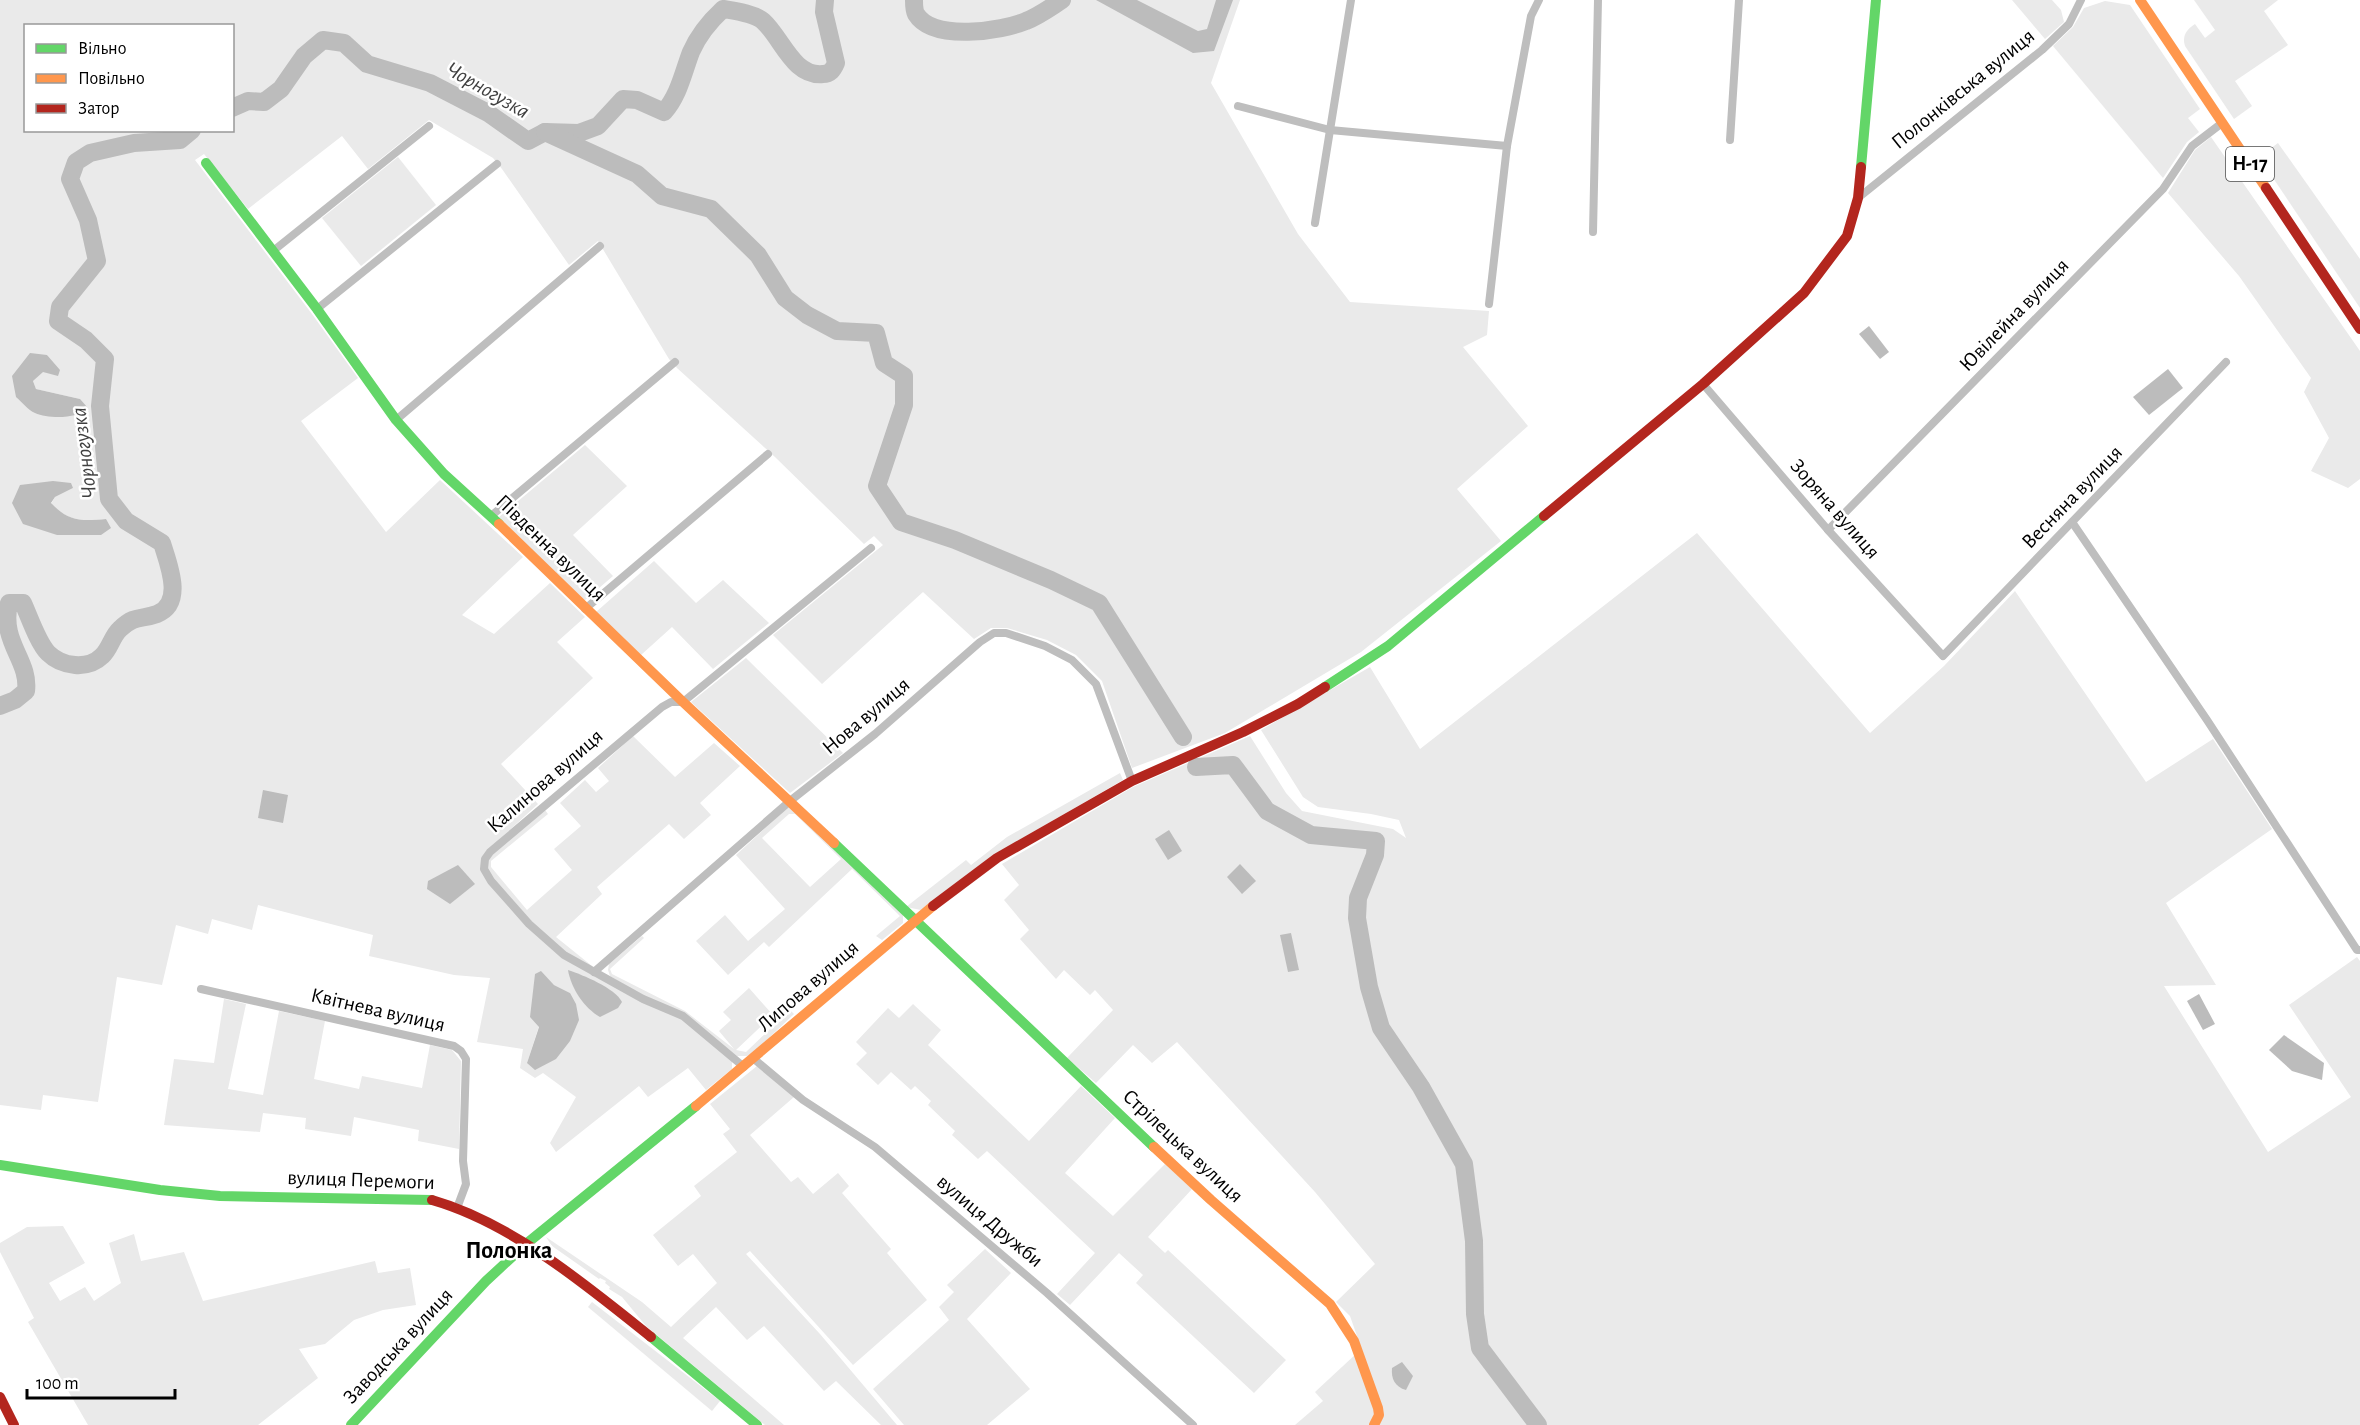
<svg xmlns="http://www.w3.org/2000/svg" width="2360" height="1425" viewBox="0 0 2360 1425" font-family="'Alegreya Sans',sans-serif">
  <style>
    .green { fill: #eaeaea; fill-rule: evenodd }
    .water { fill: #bcbcbc }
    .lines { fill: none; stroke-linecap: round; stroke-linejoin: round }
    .river { stroke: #bcbcbc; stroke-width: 18 }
    .street { stroke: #bebebe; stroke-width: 8 }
    .fast { stroke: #63d668; stroke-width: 10 }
    .slow { stroke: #ff974d; stroke-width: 10 }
    .jam { stroke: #b3261e; stroke-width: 10 }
    .labels { text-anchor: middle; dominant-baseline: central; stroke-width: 5; stroke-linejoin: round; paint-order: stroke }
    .shield { fill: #fff; stroke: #4c4c4c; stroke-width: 1.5 }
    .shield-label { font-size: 20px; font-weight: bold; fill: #000 }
    .street-label { font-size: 21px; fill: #000; stroke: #fff }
    .water-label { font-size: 22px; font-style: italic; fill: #404040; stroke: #fff }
    .quarter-label { font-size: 24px; font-weight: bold; fill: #000; stroke: #fff }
  </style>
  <rect width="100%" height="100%" fill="#fff"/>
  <g class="green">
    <path d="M0,0H1240L1211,83L1298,234L1350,302L1489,311L1487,335L1463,347L1528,426L1457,489L1501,541L1361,652L1225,733L1132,768L1102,681L1076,655L1047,640L1007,628H991L974,639L923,592L822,684L773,635L883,545L874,536L864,544L775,457L677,368L669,359L598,241L569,265L502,169L493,158L429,120L368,169L342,136L248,209L204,154L195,160L312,314L358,378L301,421L386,532L440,480L523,557L462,615L494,634L550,583L585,617L557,642L593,678L501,764L538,804L488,850L481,869L563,957L681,1018L732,1061V1069L706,1090L688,1068L648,1097L639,1086L556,1152L550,1143L576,1097L543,1073L535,1078L520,1068L523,1049L477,1042L490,978L454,975L369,956L373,935L258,905L252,930L212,919L208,934L176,925L162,985L117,977L98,1102L43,1095L41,1110L0,1105ZM26,26H232V130H26ZM47,355L58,375L43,371L33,381L36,389L80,399L16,397ZM20,485L73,488L55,497L51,504C70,522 80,521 106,519L101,535H57ZM541,972L554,985L570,993L527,1063L539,1026Z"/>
    <polygon points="2012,0 2052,0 2061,10 2064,22 2045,39"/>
    <path d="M2194,0H2278L2264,11L2288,45L2235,81L2252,106L2234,119L2185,46C2182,36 2186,30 2195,24L2205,38L2215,30Z"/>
    <polygon points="2105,1 2130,5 2200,109 2188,118 2199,132 2187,142 2163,178 2053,46 2073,27 2084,8"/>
    <polygon points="2211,137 2360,351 2360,479 2348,488 2311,471 2329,438 2304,392 2311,378 2239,276 2168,193 2195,150"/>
    <polygon points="2278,143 2360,259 2360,308 2259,157"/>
    <polygon points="398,157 436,205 361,266 322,218"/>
    <polygon points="585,445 627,486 573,535 613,576 584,601 499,517"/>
    <polygon points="1697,533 1870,733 1944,666 2015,591 2146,782 2213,739 2272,829 2166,903 2216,985 2164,986 2268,1152 2351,1097 2289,1005 2357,957 2360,961 2360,1425 1377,1425 1363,1353 1350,1316 1336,1302 1375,1264 1315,1192 1177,1042 1152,1063 1133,1045 1096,1083 1067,1058 1113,1010 1095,990 1090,995 1064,970 1056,979 1020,939 1029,930 1004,900 1019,885 1002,864 1133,787 1250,736 1286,793 1302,811 1393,829 1406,838 1399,820 1371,814 1318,807 1303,797 1261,730 1370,667 1420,749"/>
    <polygon points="654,561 696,603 723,580 769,623 713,669 672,627 641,655 596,612"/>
    <polygon points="746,658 843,753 790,793 691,702"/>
    <path d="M633,736L675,777L714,743L740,766L700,803L711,815L684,839L669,824L597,887L602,894L556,937L592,966L590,968C582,963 574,958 566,953C548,940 489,886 487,866C487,860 490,857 493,853L545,810L548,814L491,861V867L527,910L572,870L554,849L581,826L560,803L585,780L596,792L609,781L598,768Z"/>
    <polygon points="1120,773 1123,780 995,854 921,910 906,907 966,860 971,865 1007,837"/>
    <path d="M791,807L903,914V923L882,940L876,936L900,916L852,869L769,947L764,942L728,975L696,941L725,915L748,941L785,909L736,855L787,808ZM789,814H795L841,859L810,887L762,838Z"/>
    <polygon points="642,936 644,938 610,969 612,974 685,1011 734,1049 719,1031 731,1020 723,1012 749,988 773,1015 736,1050 746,1052 790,1010 794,1014 754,1052 747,1056 737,1056 684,1014 645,997 610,976 608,970 609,964"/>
    <polygon points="224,999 246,1004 228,1089 263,1095 279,1011 325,1021 314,1079 359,1089 362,1076 422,1088 430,1045 452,1050 461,1061 459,1149 418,1141 419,1130 354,1117 351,1136 305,1129 306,1118 263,1113 260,1132 164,1125 174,1059 214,1063"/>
    <polygon points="913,1004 941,1030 928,1045 1029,1141 1081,1086 1115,1118 1065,1173 1113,1216 1165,1164 1192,1189 1148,1237 1165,1253 1168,1250 1286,1360 1254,1393 1136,1283 1143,1275 1119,1253 1070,1305 1057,1294 1095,1253 987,1151 978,1159 952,1135 955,1131 928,1105 931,1101 915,1086 911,1090 891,1072 878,1085 856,1064 867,1053 856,1042 888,1008 899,1018"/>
    <polygon points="757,1066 794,1097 750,1135 791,1182 798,1177 813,1194 838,1173 849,1186 842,1193 891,1249 887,1253 927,1300 853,1365 750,1251 746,1254 820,1334 897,1425 881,1425 836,1381 824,1391 764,1326 747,1340 716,1307 683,1338 784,1425 765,1425 646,1326 622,1297 609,1289 610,1287 605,1283 606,1281 600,1278 599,1279 552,1246 546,1237 642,1302 671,1327 717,1283 693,1254 678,1266 653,1235 701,1196 694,1186 737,1152 723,1134 730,1129 710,1104"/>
    <polygon points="63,1226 85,1263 49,1283 60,1301 85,1287 94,1301 121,1283 109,1243 134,1234 141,1261 184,1252 203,1301 375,1261 378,1273 410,1268 416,1305 383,1310 354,1320 325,1344 299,1349 318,1378 258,1425 88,1425 28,1322 34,1318 0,1252 0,1243 27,1227"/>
    <polygon points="985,1249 1011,1273 967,1319 1030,1389 987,1425 904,1425 873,1389 949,1320 939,1307 954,1292 947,1285"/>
    <polygon points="592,1302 720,1401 712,1411 588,1307"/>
    <polygon points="1357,1353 1376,1409 1370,1425 1295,1425 1323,1401 1315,1392"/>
  </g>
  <g class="water">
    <polygon points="1096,0 1137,0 1198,31 1207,29 1216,0 1233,0 1214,51 1193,53"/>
    <polygon points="1869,326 1889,352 1880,359 1859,334"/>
    <path d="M30,353L47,355L60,370L58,376L43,372L33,381L36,389L80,399L88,408C78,419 49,419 35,413C28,410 22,402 16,397L12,376Z"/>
    <polygon points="2168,369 2183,388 2149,415 2133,397"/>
    <path d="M53,481L71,483L73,488L55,497L51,503C69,522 81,521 106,519L111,528L101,535H57L23,524L12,503L20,485Z"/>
    <polygon points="263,790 288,795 283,823 258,818"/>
    <polygon points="1169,830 1182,851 1168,860 1155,839"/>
    <polygon points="1240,864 1256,881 1242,894 1227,877"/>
    <polygon points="458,865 475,884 450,904 427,889 428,881"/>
    <polygon points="1291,933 1299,970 1288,972 1280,935"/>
    <path d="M568,970C583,975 615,988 622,1002L618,1008L600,1017C584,1008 571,988 568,970Z"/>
    <polygon points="541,971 554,985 570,993 576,1004 579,1020 570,1041 556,1059 535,1070 527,1063 539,1027 530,1017 535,974"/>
    <polygon points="2199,994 2215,1024 2203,1030 2187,1001"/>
    <polygon points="2284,1035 2324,1063 2322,1080 2292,1071 2269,1050"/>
    <path d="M1402,1362L1413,1376L1406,1390C1395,1387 1391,1379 1392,1368Z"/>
  </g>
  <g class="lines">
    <g class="river">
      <path d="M914,0C914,4 914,10 916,14C933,42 1002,31 1026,21C1039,16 1051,7 1062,0"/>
      <path d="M232,108L248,101L264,102L281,89L304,56L323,40L344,43L367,64L430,83L488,113L528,141L545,132L579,133L598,126L623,99L637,100L664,112C679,95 683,73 691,52C698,36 710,21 723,9C735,11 753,13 763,21C782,38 793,77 823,74C830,74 833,70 836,63L824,12L825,0"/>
      <polyline points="545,132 637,174 662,196 711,209 758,255 785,298 807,315 837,331 876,333 884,363 904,376 904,405 877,486 901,522 955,540 1051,580 1099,603 1183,737"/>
      <path d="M0,706L15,700L26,691C30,660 0,643 9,603H23C29,616 38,643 48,653C62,667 88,670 102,656C110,649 112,636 120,629C136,614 141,620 157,614C185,603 168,563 162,543L126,521L109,499L100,406L105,359L86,340L58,321L60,307L97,261L88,220L70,179L76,162L90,153L134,143L180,140L192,130"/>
      <polyline points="1196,767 1233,765 1267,811 1311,835 1376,841 1375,855 1358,898 1357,918 1369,987 1381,1028 1421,1087 1464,1164 1474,1241 1475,1314 1480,1348 1538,1425"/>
    </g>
    <g class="street">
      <polyline points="1238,106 1330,130 1507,146"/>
      <polyline points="1730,140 1739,0"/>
      <polyline points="1858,198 2042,50 2069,24 2081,0"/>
      <polyline points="1315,223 1351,0"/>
      <polyline points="1593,232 1598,0"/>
      <polyline points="273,251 429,126"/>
      <polyline points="1489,304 1507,146 1531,16 1539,0"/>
      <polyline points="317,309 497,164"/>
      <polyline points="1703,384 1828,530 1943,656 2226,362"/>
      <polyline points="396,420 600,246"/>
      <polyline points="491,516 675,362"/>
      <polyline points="2072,522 2207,720 2357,950 2360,950"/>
      <polyline points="1828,530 2163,189 2192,146 2222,123"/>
      <polyline points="585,609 768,454"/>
      <polyline points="594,972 790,801 875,734 980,642 994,633 1006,633 1045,646 1072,660 1096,684 1132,781"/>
      <polyline points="201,989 454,1046 461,1051 466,1059 463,1161 466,1184 457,1208"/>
      <polyline points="754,1059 803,1100 875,1147 1047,1293 1193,1425"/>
      <polyline points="744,1067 683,1016 643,999 564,955 529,924 491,881 484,869 485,859 490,852 662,707 671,702 683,702 871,548"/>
    </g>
    <g class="fast">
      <polyline points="206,163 317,309 396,420 444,474 499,524"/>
      <polyline points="1861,167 1876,0"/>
      <polyline points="1325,687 1388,646 1544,516"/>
      <polyline points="834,843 1154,1147"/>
      <polyline points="0,1165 160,1190 220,1196 432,1200"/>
      <polyline points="651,1337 757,1425"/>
      <polyline points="351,1425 486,1281 526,1244 696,1106"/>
    </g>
    <g class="slow">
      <polyline points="2140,0 2266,188"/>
      <polyline points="499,524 683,702 834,843"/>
      <polyline points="696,1106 933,906"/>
      <polyline points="1154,1147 1211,1200 1330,1304 1354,1341 1378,1408 1379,1415 1374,1425"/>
    </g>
    <g class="jam">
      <polyline points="2266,188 2360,329"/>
      <polyline points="1544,516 1703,384 1804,293 1847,236 1858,198 1861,167"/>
      <polyline points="933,906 997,858 1132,781 1243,732 1298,704 1325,687"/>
      <path d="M432,1200C512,1223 586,1285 651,1337"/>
      <polyline points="0,1397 14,1425"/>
    </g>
  </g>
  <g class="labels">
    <rect class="shield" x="2226" y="147" width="48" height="34" rx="4.5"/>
    <g class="shield-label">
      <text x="2250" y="164">Н-17</text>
    </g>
    <g class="street-label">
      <text transform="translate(1963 89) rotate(-39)">Полонківська вулиця</text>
      <text transform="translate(2014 315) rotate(-46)">Ювілейна вулиця</text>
      <text transform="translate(2072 497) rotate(-46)">Весняна вулиця</text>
      <text transform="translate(1835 509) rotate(49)">Зоряна вулиця</text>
      <text transform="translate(551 548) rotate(44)">Південна вулиця</text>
      <text transform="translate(866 716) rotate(-40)">Нова вулиця</text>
      <text transform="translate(545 781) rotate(-41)">Калинова вулиця</text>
      <text transform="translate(808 986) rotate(-41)">Липова вулиця</text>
      <text transform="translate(378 1010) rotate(13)">Квітнева вулиця</text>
      <text transform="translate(1183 1146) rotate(43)">Стрілецька вулиця</text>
      <text transform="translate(361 1180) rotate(2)">вулиця Перемоги</text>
      <text transform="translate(990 1221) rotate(40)">вулиця Дружби</text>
      <text transform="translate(398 1346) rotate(-47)">Заводська вулиця</text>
    </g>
    <g class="water-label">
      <text transform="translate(488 90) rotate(30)">Чорногузка</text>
      <text transform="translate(84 453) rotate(-97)">Чорногузка</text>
    </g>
    <g class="quarter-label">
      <text x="509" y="1251">Полонка</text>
    </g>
  </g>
  <rect x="24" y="24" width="210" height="108" fill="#ffffff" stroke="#999999" stroke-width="1.5"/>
  <rect x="36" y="44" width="30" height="9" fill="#63d668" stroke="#999999" stroke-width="1.5"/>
  <text x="78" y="54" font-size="18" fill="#000000">Вільно</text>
  <rect x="36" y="74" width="30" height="9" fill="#ff974d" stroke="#999999" stroke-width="1.5"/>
  <text x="78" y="84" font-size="18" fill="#000000">Повільно</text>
  <rect x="36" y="104" width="30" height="9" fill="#b3261e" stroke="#999999" stroke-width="1.5"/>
  <text x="78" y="114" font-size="18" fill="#000000">Затор</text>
  <path d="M27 1389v9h148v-9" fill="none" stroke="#000000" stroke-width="3"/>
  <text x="36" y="1389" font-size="18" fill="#000000" stroke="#ffffff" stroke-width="4.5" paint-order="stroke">100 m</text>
</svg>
